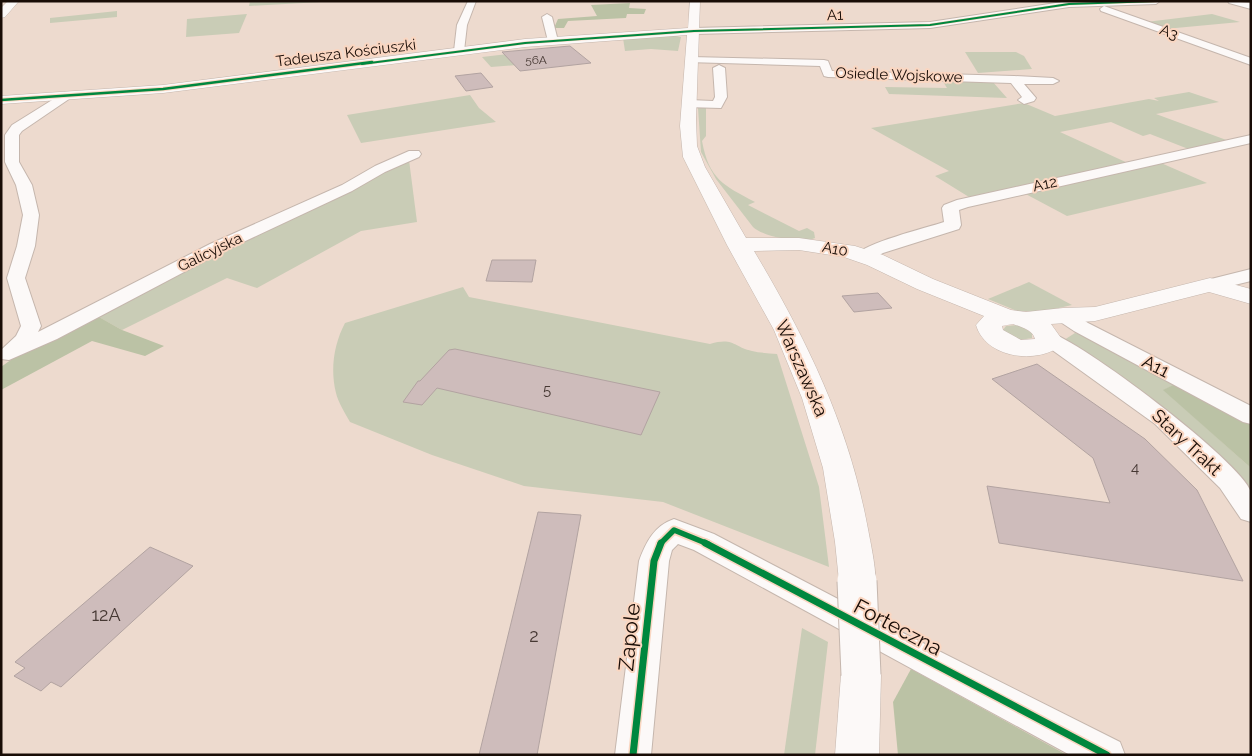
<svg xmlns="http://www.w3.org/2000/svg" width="1252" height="756" viewBox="0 0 1252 756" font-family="Raleway,sans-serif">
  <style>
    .green { fill: #c9ccb6 }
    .forest { fill: #bbc2a5 }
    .building { fill: #cebcbb; stroke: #b2a3a1 }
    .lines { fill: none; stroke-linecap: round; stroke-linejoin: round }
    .street-casing { stroke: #c5b6ad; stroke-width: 2 }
    .secondary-casing { stroke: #c5b6ad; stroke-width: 1 }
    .street { fill: #fcf9f8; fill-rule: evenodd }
    .secondary { fill: #fcf9f8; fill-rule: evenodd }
    .secondary-bridge-casing { stroke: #c5b6ad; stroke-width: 41; stroke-linecap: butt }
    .secondary-bridge { stroke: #fcf9f8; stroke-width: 39 }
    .cycleway-far3-casing { stroke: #fad6c1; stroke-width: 3 }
    .cycleway-far2-casing { stroke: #fad6c1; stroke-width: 4.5 }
    .cycleway-far1-casing { stroke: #fad6c1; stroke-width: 9 }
    .cycleway-casing { stroke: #fad6c1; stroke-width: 10 }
    .cycleway-far3 { stroke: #00873e; stroke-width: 2 }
    .cycleway-far2 { stroke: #00873e; stroke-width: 2.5 }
    .cycleway-far1 { stroke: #00873e; stroke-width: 5.5 }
    .cycleway { stroke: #00873e; stroke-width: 7 }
    .labels { text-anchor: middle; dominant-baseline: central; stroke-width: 4; stroke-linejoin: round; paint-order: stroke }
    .far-number-label { font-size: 12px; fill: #463833 }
    .far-street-label { font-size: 15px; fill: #180c06; stroke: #fad6c1 }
    .number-label { font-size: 15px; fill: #463833 }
    .street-label { font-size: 18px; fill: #180c06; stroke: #fad6c1 }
    .near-number-label { font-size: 18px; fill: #463833 }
    .near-street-label { font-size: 21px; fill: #180c06; stroke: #fad6c1 }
  </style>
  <rect width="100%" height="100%" fill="#eddace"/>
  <g class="green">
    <polygon points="250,1 339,1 249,6"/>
    <polygon points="117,11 117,17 50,23 50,18"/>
    <polygon points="247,14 239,33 186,37 187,19"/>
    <polygon points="1212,14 1240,22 1165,29 1146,22"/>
    <polygon points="671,35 681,37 678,51 651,49 625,51 623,38"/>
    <polygon points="965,52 1016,52 1024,56 1032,69 978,73"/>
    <polygon points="508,54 517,65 491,67 482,57"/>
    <polygon points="942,80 992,81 1007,98 889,94 885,87 947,88"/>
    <polygon points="1189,92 1219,102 1156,114 1229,141 1191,150 1150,134 1143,136 1111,122 1060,132 1130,164 969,197 935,176 949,171 871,128 1024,103 1055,116 1149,99 1159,101 1154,98"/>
    <polygon points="470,95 479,108 496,122 361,143 347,115"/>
    <path d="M700,107H706V136L702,141C709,179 723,185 755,202L748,205L799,231L807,228L814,232L815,238C802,244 763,237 753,227L716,179L701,152L698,108Z"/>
    <polygon points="409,160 417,222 361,231 257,288 227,278 122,330 97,316 188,267"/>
    <polygon points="1161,163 1207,183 1067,216 1020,191"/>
    <polygon points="1029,282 1072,305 1041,312 1017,311 988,299"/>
    <path d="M463,287L469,297L710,344C734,337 733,347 752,351C760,353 769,353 777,354L819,487L829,567L663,502L524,486L432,455L350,422C345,413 338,402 336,393C330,369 334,344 345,323Z"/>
    <polygon points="1018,325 1032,333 1032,338 1020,340 1004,332 1003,330 1006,326"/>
    <polygon points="1075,333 1090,336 1179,382 1164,390 1251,468 1251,497 1064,340"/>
    <polygon points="802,628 828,642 815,755 784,755"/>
  </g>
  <g class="forest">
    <polygon points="630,3 629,8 646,9 644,14 627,14 626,18 568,21 564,28 554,28 558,19 597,16 591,5"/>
    <polygon points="99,317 122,330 164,346 145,356 92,341 1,390 1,367 19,354"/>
    <polygon points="1179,382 1251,421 1251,468 1163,390"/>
    <polygon points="911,669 1067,755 898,755 893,702"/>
  </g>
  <g class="building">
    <polygon points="570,46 591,63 520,71 502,52"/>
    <polygon points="481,73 493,87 466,91 455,76"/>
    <polygon points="492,260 536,260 532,282 486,281"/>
    <polygon points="878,293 892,308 854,312 842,296"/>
    <polygon points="455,349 660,392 641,435 437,388 422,405 403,402 418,381 420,381 449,350"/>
    <polygon points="1037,364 1145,439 1197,490 1243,581 999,543 987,486 1110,503 1093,458 992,379"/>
    <polygon points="538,512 581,515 537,755 479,755"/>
    <polygon points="150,547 193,566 61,687 51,682 41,691 14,676 25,668 15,662"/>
  </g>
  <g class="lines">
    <g class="street-casing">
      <g id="street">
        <polygon points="468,1 476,1 467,25 464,51 459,54 454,51 457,25"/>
        <polygon points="1069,1 1160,1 1156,4 1069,7 930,28 694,34 689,31 694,28 930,22"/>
        <polygon points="1228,1 1251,3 1251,9 1229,3"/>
        <polygon points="1104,6 1251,58 1251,65 1101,11 1100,9"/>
        <polygon points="547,14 552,17 558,41 557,43 549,43 548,41 542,17"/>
        <polygon points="691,57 824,60 828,61 832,71 1014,76 1053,78 1059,81 1053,84 1024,84 1036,98 1034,101 1024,104 1018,100 1022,97 1011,83 828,77 824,76 820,66 687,62 686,60"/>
        <polygon points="719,65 725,68 727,97 721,108 685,107 683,104 689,100 713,101 715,97 713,68"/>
        <polygon points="65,92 71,96 69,99 22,131 19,135 19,162 32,185 39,215 35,246 25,278 41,326 38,332 210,244 342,185 375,166 409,151 419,151 421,154 419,157 385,172 352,191 222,252 57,339 9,360 1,359 1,350 16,336 21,326 7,278 17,246 23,215 16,185 5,162 5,135 12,125"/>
        <path d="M1251,135V143L968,207L959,210L961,225L959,229L883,253L870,260L864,261L858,260L855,256C864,243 926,228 944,222L942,208L944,205L957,200Z"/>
        <polygon points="1251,269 1251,281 1210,291 1203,289 1200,285 1203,281"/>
        <polygon points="1063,309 1070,311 1088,323 1251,406 1251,424 1243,422 1074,331 1056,319 1053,315 1056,311"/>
        <path d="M1048,332C1079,339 1242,462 1251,492C1252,500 1251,513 1251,522L1241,519L1220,488L1155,424L1041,342L1037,338L1041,334Z"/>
        <path d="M674,519L714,534L903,633L1120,742L1125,755H1070L694,550L678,544L672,550L669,561L651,755H615L639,561C646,542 654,526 674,519Z"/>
      </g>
    </g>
    <g class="secondary-casing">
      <g id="secondary">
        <polygon points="8,1 19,1 5,17 1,18 1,8"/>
        <path d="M690,1H700L696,119L697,146L705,167L746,238H799L855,246L883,255L933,279L1011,310L1026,312L1063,308L1095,307L1210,278L1251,289V304L1209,292L1095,321L1051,324L1061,338L1054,350C1029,363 985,356 976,325L984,316L917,289L867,265L844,257L799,250L754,251C807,340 849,426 868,529C870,540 877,572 875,581C874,585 871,589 870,592L857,596L844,592L839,581L835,542L823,468L802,398L774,330L727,245L683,157L680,126L687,35L525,47L163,93L1,104V96L163,85L525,39L688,28ZM1013,324C1021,327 1033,330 1035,339L1021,340L1003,330L1002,326Z"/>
        <polygon points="861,656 875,662 881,675 879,755 835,755 841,675 847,662"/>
      </g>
    </g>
    <use href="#street" class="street"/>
    <use href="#secondary" class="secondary"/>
    <g class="secondary-bridge-casing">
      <polyline id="secondary-bridge" points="857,581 861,675"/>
    </g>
    <use href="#secondary-bridge" class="secondary-bridge"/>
    <g class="cycleway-far3-casing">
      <polyline id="cycleway-far3" points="362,64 525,43 694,31 930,25 1069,4 1156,1"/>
    </g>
    <g class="cycleway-far2-casing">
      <polyline id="cycleway-far2" points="1,100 163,89 372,62"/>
    </g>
    <g class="cycleway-far1-casing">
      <polyline id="cycleway-far1" points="660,544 674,530 708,544"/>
    </g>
    <g class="cycleway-casing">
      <g id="cycleway">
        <polyline points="705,543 1107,755"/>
        <polyline points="633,755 654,561 661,543"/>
      </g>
    </g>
    <use href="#cycleway-far3" class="cycleway-far3"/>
    <use href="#cycleway-far2" class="cycleway-far2"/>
    <use href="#cycleway-far1" class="cycleway-far1"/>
    <use href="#cycleway" class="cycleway"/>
  </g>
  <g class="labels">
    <g class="far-number-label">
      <text x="536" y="60">56A</text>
    </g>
    <g class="far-street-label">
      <text transform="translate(835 15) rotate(-2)">A1</text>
      <text transform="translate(1169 32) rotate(21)">A3</text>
      <text transform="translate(346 53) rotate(-7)">Tadeusza Kościuszki</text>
      <text transform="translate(899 75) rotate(2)">Osiedle Wojskowe</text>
      <text transform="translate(1045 184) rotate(-12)">A12</text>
      <text transform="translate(835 249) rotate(11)">A10</text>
      <text transform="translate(210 252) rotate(-26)">Galicyjska</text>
    </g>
    <g class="number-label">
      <text x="547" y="390">5</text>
      <text x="1135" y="468">4</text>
    </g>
    <g class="street-label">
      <text transform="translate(1156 366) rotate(27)">A11</text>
      <text transform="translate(802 368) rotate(66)">Warszawska</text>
      <text transform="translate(1187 442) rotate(43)">Stary Trakt</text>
    </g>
    <g class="near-number-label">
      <text x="106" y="614">12A</text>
      <text x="534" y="635">2</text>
    </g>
    <g class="near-street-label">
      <text transform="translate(898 627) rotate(28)">Forteczna</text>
      <text transform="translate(629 637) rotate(-84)">Zapole</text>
    </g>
  </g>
  <rect width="1252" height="756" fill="none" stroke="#180c06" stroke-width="5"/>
</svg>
